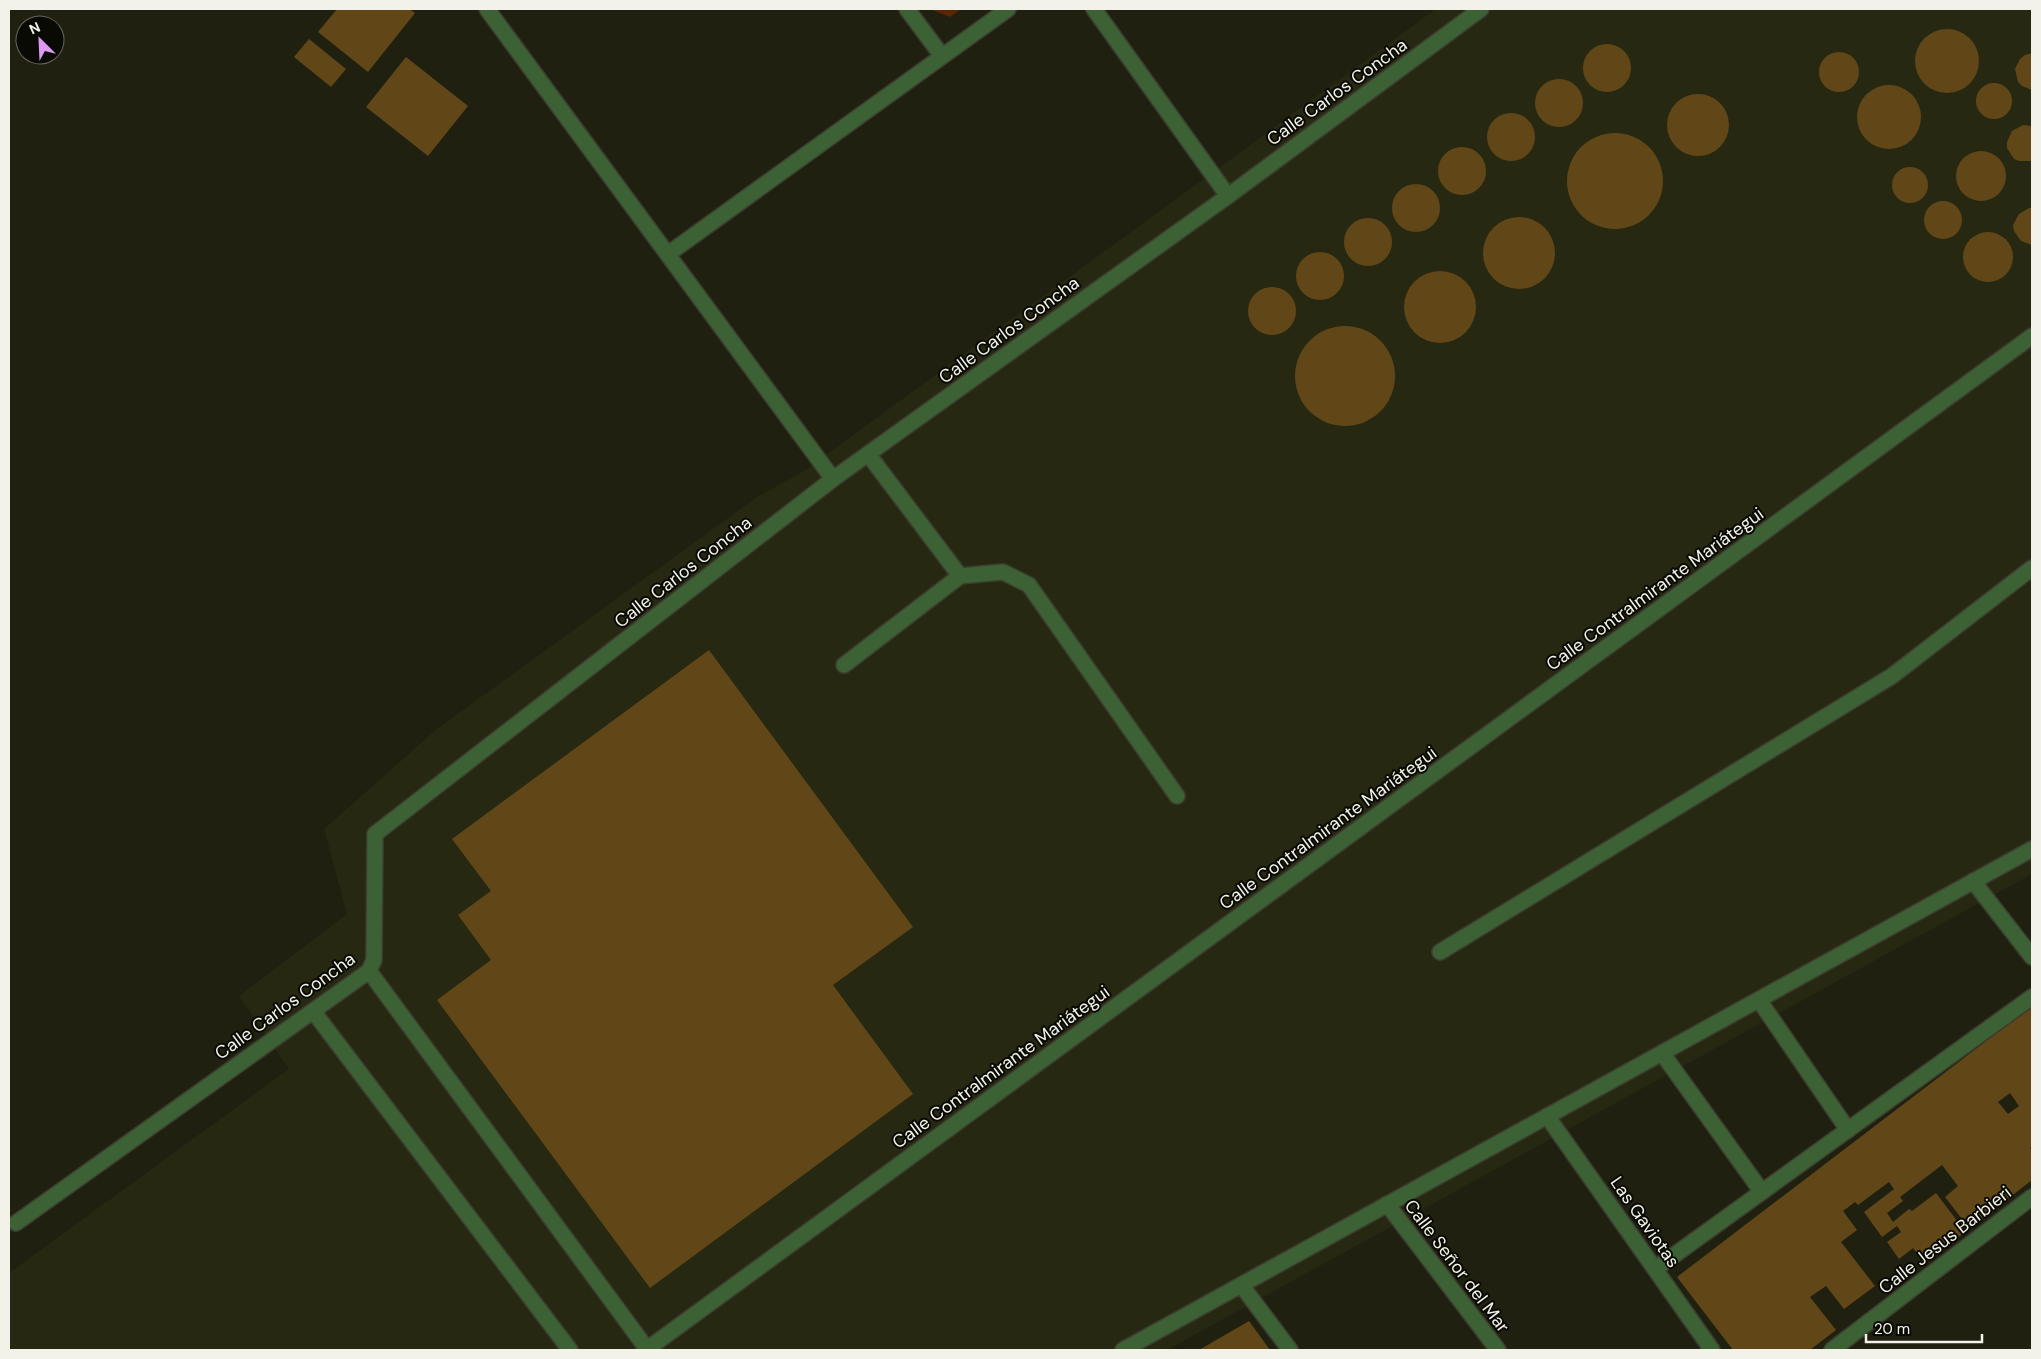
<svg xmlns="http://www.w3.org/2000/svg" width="2041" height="1359" viewBox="0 0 2041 1359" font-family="'DM Sans',sans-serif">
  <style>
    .built { fill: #272812 }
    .green { fill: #5b2601 }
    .building { fill: #614717; fill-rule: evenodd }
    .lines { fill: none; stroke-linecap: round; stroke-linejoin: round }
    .lane-casing { stroke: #3d3d2f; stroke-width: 18 }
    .street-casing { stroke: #3d3d2f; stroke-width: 18 }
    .lane { stroke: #3c6135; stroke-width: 15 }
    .street { stroke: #3c6135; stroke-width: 15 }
    .labels { text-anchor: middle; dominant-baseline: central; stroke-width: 4; stroke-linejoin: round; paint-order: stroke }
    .street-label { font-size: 18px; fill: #f2f2e8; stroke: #090a04 }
  </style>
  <rect width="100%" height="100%" fill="#202011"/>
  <polygon class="built" points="1436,9 2032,9 2032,874 1167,1350 9,1350 9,1273 289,1069 239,996 347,914 324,829 437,729 757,497 804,471"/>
  <polygon class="green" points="930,9 961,9 950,17"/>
  <g class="building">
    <polygon points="337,9 409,9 415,13 368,72 318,32"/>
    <circle cx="1947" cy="61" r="32"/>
    <polygon points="309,39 346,69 331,87 294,57"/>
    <circle cx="1607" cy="68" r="24"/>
    <circle cx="1839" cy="72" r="20"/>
    <polygon points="2032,53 2032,90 2022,86 2018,82 2015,69 2020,59 2025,55"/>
    <polygon points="406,57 468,106 428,156 366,107"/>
    <circle cx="1559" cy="103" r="24"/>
    <circle cx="1994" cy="101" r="18"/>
    <circle cx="1889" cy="117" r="32"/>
    <circle cx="1698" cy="125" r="31"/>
    <circle cx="1511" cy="137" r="24"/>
    <polygon points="2023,125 2032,126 2032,161 2019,161 2014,159 2007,148 2007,142 2012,131"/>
    <circle cx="1615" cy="181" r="48"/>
    <circle cx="1462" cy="171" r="24"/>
    <circle cx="1981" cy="176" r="25"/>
    <circle cx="1910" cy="185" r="18"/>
    <circle cx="1416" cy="208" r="24"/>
    <circle cx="1943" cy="220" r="19"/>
    <polygon points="2029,208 2032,208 2032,245 2021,241 2014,231 2013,225 2019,214"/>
    <circle cx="1519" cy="253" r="36"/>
    <circle cx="1368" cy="242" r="24"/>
    <circle cx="1988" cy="257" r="25"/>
    <circle cx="1320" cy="276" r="24"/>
    <circle cx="1440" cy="307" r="36"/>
    <circle cx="1272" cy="311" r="24"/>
    <circle cx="1345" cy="376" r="50"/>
    <polygon points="709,650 913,927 833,985 913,1094 650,1288 437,1000 491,960 458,915 491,891 452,839"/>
    <path d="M2032,1006V1146L2030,1148L2032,1151V1180L1925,1263L1913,1248L1899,1259L1887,1242L1901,1232L1897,1226L1882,1237L1864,1212L1894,1189L1889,1182L1858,1205L1855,1202L1843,1211L1857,1230L1841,1242L1875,1286L1844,1309L1826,1286L1810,1297L1836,1330L1810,1350H1733L1677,1277ZM2010,1093L2019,1106L2008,1114L1998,1102ZM1942,1165L1958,1186L1945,1197L1962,1219L1958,1222L1936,1193L1912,1211L1909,1209L1893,1222L1887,1213L1903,1201L1900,1197Z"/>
    <polygon points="1249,1321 1270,1350 1199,1350"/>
  </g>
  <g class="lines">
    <g class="lane-casing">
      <g id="lane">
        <polyline points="868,454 960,576 1003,572 1029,585 1177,796"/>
        <polyline points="844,665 960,576"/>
        <polyline points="1440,952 1892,676 2032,568"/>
        <polyline points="1759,1000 1848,1130"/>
        <polyline points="1662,1053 1762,1192"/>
      </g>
    </g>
    <g class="street-casing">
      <g id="street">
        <polyline points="487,9 833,479"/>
        <polyline points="907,9 942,56"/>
        <polyline points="1094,9 1228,196"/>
        <polyline points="668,254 1008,9"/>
        <polyline points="1973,881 2032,957"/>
        <polyline points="369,971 647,1349"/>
        <polyline points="313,1011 570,1350"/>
        <polyline points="1547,1116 1712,1350"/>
        <polyline points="1387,1204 1498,1350"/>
        <polyline points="16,1223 369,971 374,960 375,834 833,479 1228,196 1481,9"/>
        <polyline points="1655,1269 2032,997"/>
        <polyline points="1242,1286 1290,1350"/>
        <polyline points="646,1350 2032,336"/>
        <polyline points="1123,1350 2032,849"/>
        <polyline points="1832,1350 2032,1197"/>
      </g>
    </g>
    <use href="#lane" class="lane"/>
    <use href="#street" class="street"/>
  </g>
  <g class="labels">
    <g class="street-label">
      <text transform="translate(1337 92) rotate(-36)">Calle Carlos Concha</text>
      <text transform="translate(1009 330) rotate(-36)">Calle Carlos Concha</text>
      <text transform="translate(683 572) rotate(-38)">Calle Carlos Concha</text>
      <text transform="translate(1655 589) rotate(-36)">Calle Contralmirante Mariátegui</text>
      <text transform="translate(1328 828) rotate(-36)">Calle Contralmirante Mariátegui</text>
      <text transform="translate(285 1006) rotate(-36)">Calle Carlos Concha</text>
      <text transform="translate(1001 1067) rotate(-36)">Calle Contralmirante Mariátegui</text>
      <text transform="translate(1645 1222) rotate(55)">Las Gaviotas</text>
      <text transform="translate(1945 1240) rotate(-38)">Calle Jesus Barbieri</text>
      <text transform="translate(1457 1266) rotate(53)">Calle Señor del Mar</text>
    </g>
  </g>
  <rect width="2041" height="1359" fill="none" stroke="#f2f2e8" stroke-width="20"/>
  <g transform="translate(40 40) rotate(336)"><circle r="24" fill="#090a04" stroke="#66675f"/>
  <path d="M0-4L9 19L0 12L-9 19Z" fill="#dd99f3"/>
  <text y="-8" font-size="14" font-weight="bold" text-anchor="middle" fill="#f2f2e8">N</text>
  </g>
  <path d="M1866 1334v8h116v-8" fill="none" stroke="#f2f2e8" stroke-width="2.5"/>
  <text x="1874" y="1334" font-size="15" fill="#f2f2e8" stroke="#090a04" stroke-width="4" paint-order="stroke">20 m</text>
</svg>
